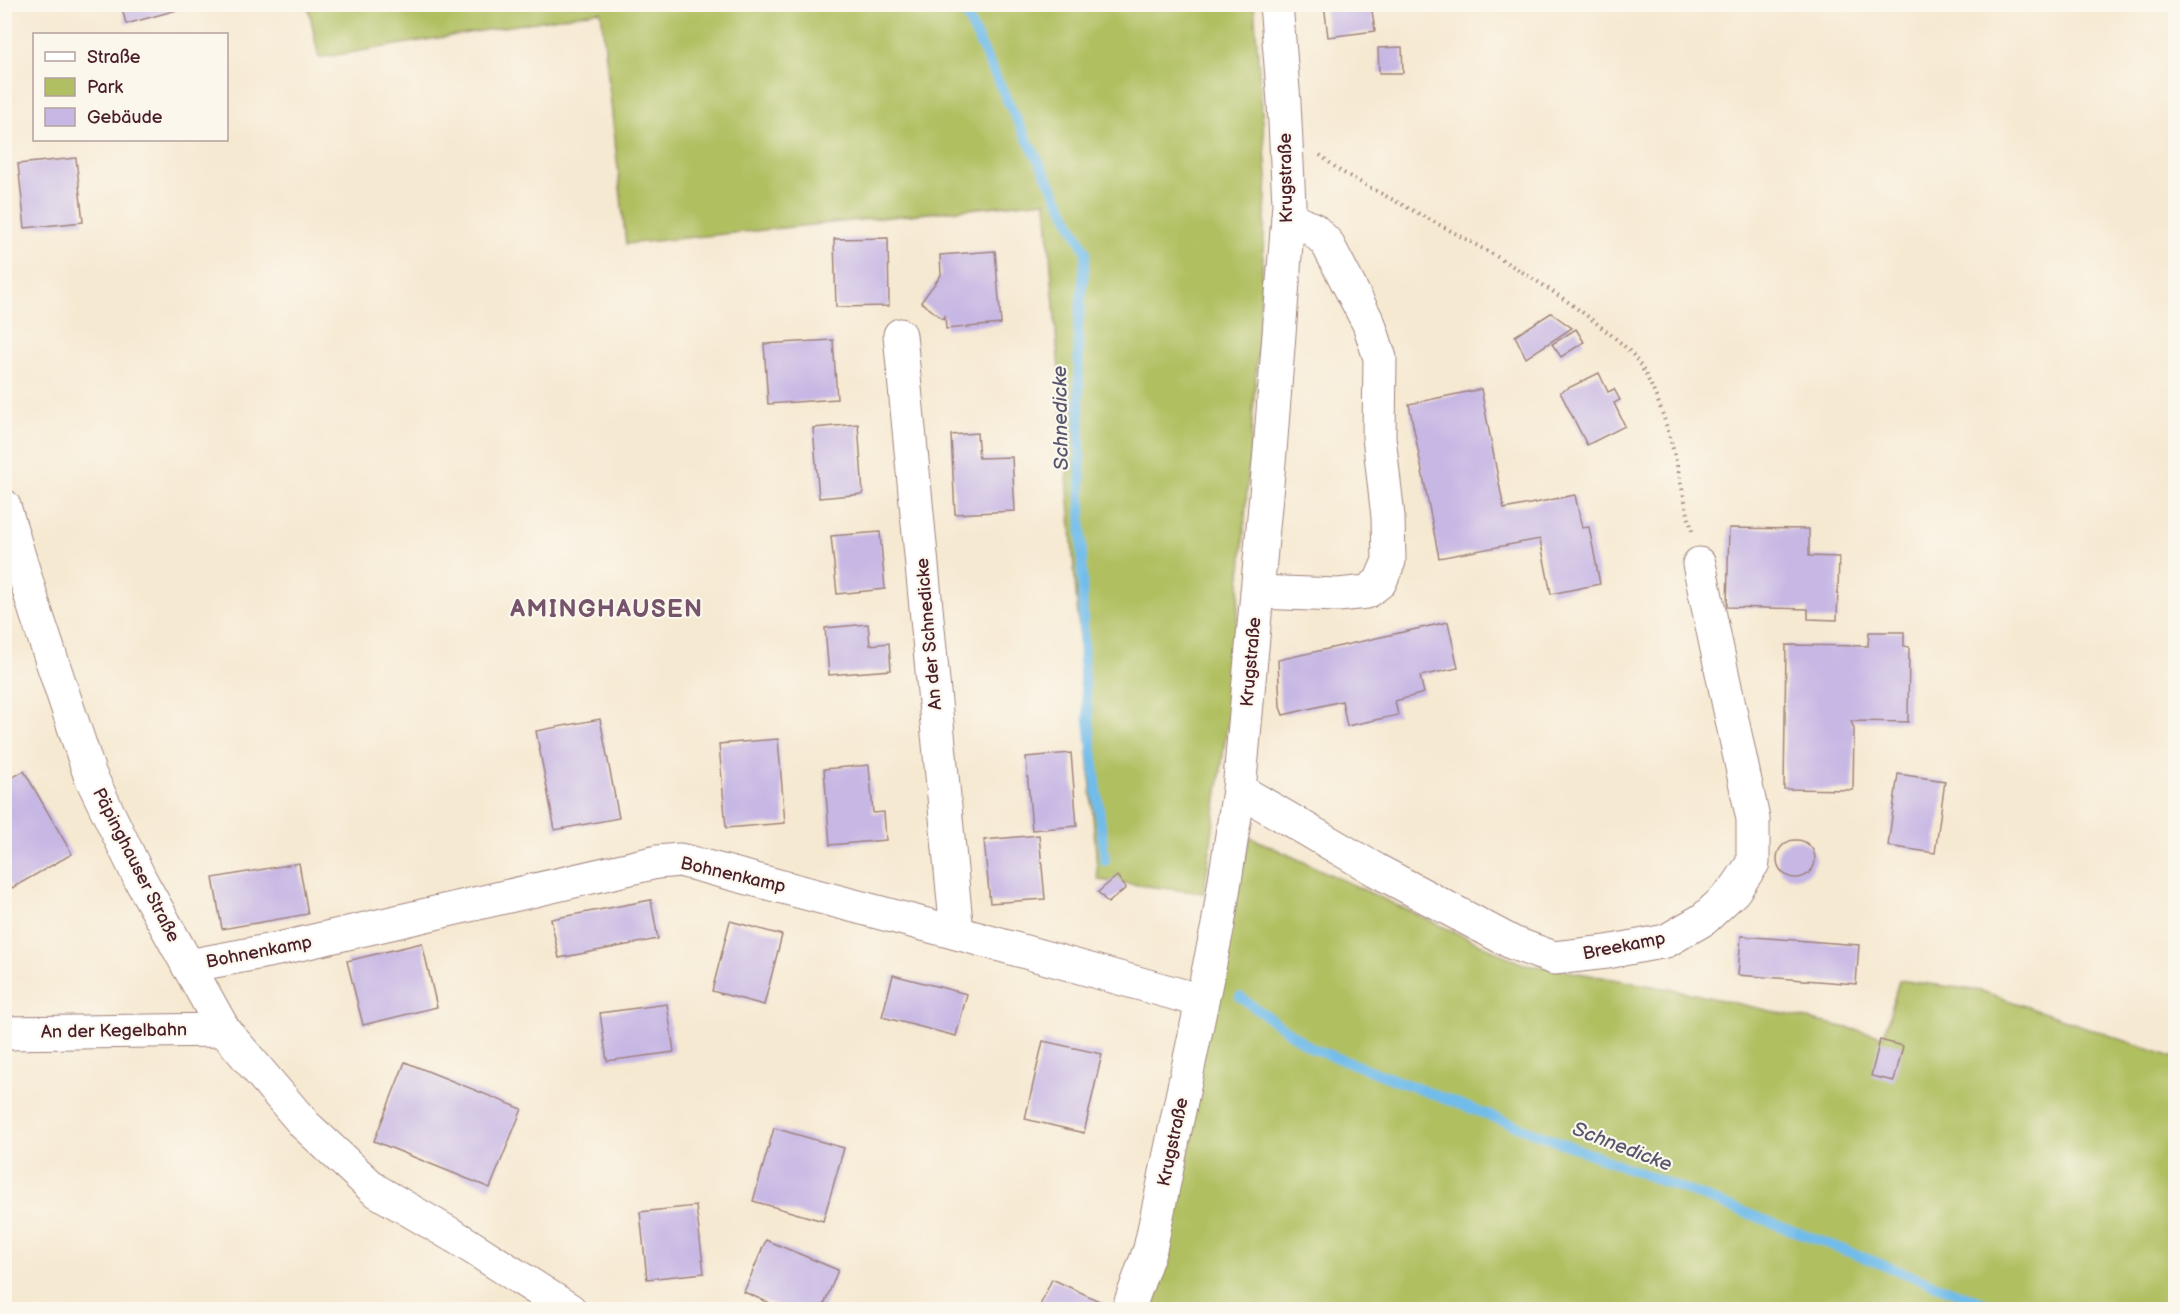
<svg xmlns="http://www.w3.org/2000/svg" width="2180" height="1314" viewBox="0 0 2180 1314" font-family="'Balsamiq Sans',sans-serif">
  <style>
    .green { fill: #b0bf61; stroke: #7d6f46; stroke-width: 1.5 }
    .lines { fill: none; stroke-linecap: round; stroke-linejoin: round }
    .stream { stroke: #71bcea; stroke-width: 10 }
    .building { fill: #c7b7e4 }
    .minor-casing { stroke: #a0847e; stroke-width: 35 }
    .path { stroke: #a0847e; stroke-width: 4; stroke-dasharray: 1.5 4.5; stroke-linecap: butt }
    .minor { stroke: #fff; stroke-width: 33 }
    .labels { text-anchor: middle; dominant-baseline: central; stroke-width: 4.5; stroke-linejoin: round; paint-order: stroke }
    .street-label { font-size: 18px; fill: #4a1f2b; stroke: #fbf7ec }
    .water-label { font-size: 20px; font-style: italic; fill: #58566e; stroke: #fbf7ec }
    .district-label { font-size: 24px; font-weight: bold; letter-spacing: 1.5px; fill: #76546c; stroke: #fbf7ec }
  </style>
  <rect width="100%" height="100%" fill="#fbf7ec"/>
  <filter id="ink" filterUnits="userSpaceOnUse"><feTurbulence type="fractalNoise" baseFrequency=".0167" numOctaves="2"/><feDisplacementMap in="SourceGraphic" scale="12" xChannelSelector="R" yChannelSelector="G"/><feConvolveMatrix kernelMatrix="1 2 1 2 8 2 1 2 1" color-interpolation-filters="sRGB"/></filter>
  <filter id="wash" filterUnits="userSpaceOnUse"><feTurbulence type="fractalNoise" baseFrequency=".008" numOctaves="4" result="noise"/><feDisplacementMap in="SourceGraphic" scale="24" xChannelSelector="R" yChannelSelector="G"/><feGaussianBlur stdDeviation="1.35" result="paint"/><feColorMatrix in="noise" values="0 0 0 0 0 0 0 0 0 0 0 0 0 0 0 0 0 1.4 0 .05"/><feComposite in="paint" operator="in"/></filter>
  <g filter="url(#wash)">
    <rect width="100%" height="100%" fill="#f6e9d2"/>
    <g class="green">
      <polygon points="308,5 1254,5 1267,176 1259,332 1232,690 1204,893 1098,880 1046,201 626,244 601,11 319,58"/>
      <polygon points="1250,837 1521,963 1681,991 1884,1036 1899,980 1982,991 2175,1058 2175,1309 1141,1310"/>
    </g>
    <g class="lines">
      <g class="stream">
        <polyline points="961,4 1012,110 1086,252 1078,328 1084,677 1105,861"/>
        <polyline points="1240,997 1311,1048 2002,1310"/>
      </g>
    </g>
    <g id="blocks">
      <g class="building">
        <polygon points="121,4 195,4 195,5 126,24"/>
        <polygon points="1324,4 1371,4 1375,31 1328,37"/>
        <polygon points="1402,47 1403,73 1379,73 1378,48"/>
        <polygon points="76,158 83,222 25,228 18,164"/>
        <polygon points="888,238 889,306 836,307 834,239"/>
        <polygon points="995,251 1001,324 946,329 945,316 943,319 921,302 941,275 940,255"/>
        <polygon points="1551,313 1572,328 1526,358 1515,336"/>
        <polygon points="1576,329 1584,342 1561,357 1552,344"/>
        <polygon points="833,340 837,399 768,404 764,344"/>
        <polygon points="1599,373 1608,392 1614,389 1620,400 1614,403 1625,426 1587,445 1560,392"/>
        <polygon points="1481,389 1504,509 1575,495 1582,528 1589,527 1600,584 1551,594 1540,539 1439,558 1409,404"/>
        <polygon points="858,424 863,494 819,498 813,428"/>
        <polygon points="977,433 979,458 1012,457 1015,511 955,514 951,435"/>
        <polygon points="1729,528 1809,529 1809,556 1839,557 1837,620 1808,619 1808,609 1727,607"/>
        <polygon points="880,532 885,589 837,594 831,536"/>
        <polygon points="1448,622 1458,668 1420,676 1424,693 1395,701 1398,715 1347,726 1342,701 1283,715 1280,707 1278,660"/>
        <polygon points="868,624 870,645 889,643 891,670 829,675 825,628"/>
        <polygon points="1869,632 1904,632 1904,646 1909,647 1908,722 1851,721 1854,729 1853,790 1784,789 1786,645 1868,646"/>
        <polygon points="600,719 619,818 555,830 536,731"/>
        <polygon points="778,739 785,823 726,828 719,744"/>
        <polygon points="1071,753 1077,826 1032,830 1026,757"/>
        <polygon points="869,765 873,813 884,812 886,840 830,845 824,769"/>
        <polygon points="24,771 72,854 12,888 4,874 4,782"/>
        <polygon points="1898,774 1945,781 1935,853 1888,846"/>
        <polygon points="1039,835 1045,899 990,903 984,840"/>
        <circle cx="1796" cy="859" r="19"/>
        <polygon points="299,863 308,914 222,929 213,878"/>
        <polygon points="1117,876 1126,888 1108,903 1098,892"/>
        <polygon points="651,900 658,939 559,958 551,919"/>
        <polygon points="730,921 782,935 764,1005 712,991"/>
        <polygon points="1741,936 1859,945 1856,984 1738,975"/>
        <polygon points="422,943 437,1007 363,1025 347,961"/>
        <polygon points="893,975 967,994 956,1036 882,1017"/>
        <polygon points="667,1004 674,1052 607,1061 600,1013"/>
        <polygon points="1880,1040 1903,1046 1894,1081 1871,1076"/>
        <polygon points="1043,1041 1102,1054 1084,1133 1025,1119"/>
        <polygon points="405,1062 522,1109 490,1188 374,1141"/>
        <polygon points="774,1128 844,1148 823,1221 753,1201"/>
        <polygon points="696,1206 704,1273 647,1279 640,1212"/>
        <polygon points="766,1240 838,1270 822,1310 786,1310 744,1292"/>
        <polygon points="1052,1279 1108,1305 1105,1310 1038,1310"/>
      </g>
    </g>
  </g>
  <g filter="url(#ink)">
    <use href="#blocks" fill-opacity="0" stroke="#a0847e" stroke-width="1.5"/>
    <g class="lines">
      <g class="minor-casing">
        <g id="minor">
          <polyline points="900,335 957,933"/>
          <polyline points="4,506 36,613 90,775 140,879 224,1030 305,1125 375,1190 459,1239 570,1310"/>
          <polyline points="1257,592 1338,595 1367,592 1380,582 1389,561 1388,517 1379,437 1380,358 1369,324 1327,243 1313,229 1288,218"/>
          <polyline points="1239,790 1376,870 1513,943 1554,958 1607,952 1666,941 1704,919 1734,891 1753,863 1753,819 1699,564"/>
          <polyline points="188,966 278,949 657,862 680,860 957,933 1202,1001"/>
          <polyline points="4,1033 224,1030"/>
          <polyline points="1128,1310 1150,1249 1218,925 1239,790 1270,451 1289,204 1284,102 1276,4"/>
        </g>
      </g>
      <path class="path" d="M1320,155L1340,171C1426,219 1518,262 1595,322C1608,333 1626,345 1636,359C1669,407 1678,475 1692,531"/>
      <use href="#minor" class="minor"/>
    </g>
  </g>
  <g class="labels">
    <g class="street-label">
      <text transform="translate(1286 178) rotate(-91)">Krugstraße</text>
      <text transform="translate(929 634) rotate(-95)">An der Schnedicke</text>
      <text transform="translate(1251 662) rotate(-85)">Krugstraße</text>
      <text transform="translate(136 865) rotate(63)">Päpinghauser Straße</text>
      <text transform="translate(733 875) rotate(13)">Bohnenkamp</text>
      <text transform="translate(1624 946) rotate(-11)">Breekamp</text>
      <text transform="translate(259 952) rotate(-11)">Bohnenkamp</text>
      <text transform="translate(114 1031) rotate(-1)">An der Kegelbahn</text>
      <text transform="translate(1173 1142) rotate(-78)">Krugstraße</text>
    </g>
    <g class="water-label">
      <text transform="translate(1061 418) rotate(-91)">Schnedicke</text>
      <text transform="translate(1622 1147) rotate(21)">Schnedicke</text>
    </g>
    <g class="district-label">
      <text x="607" y="609">AMINGHAUSEN</text>
    </g>
  </g>
  <rect width="2180" height="1314" fill="none" stroke="#fbf7ec" stroke-width="24"/>
  <rect x="33" y="33" width="195" height="108" fill="#fbf7ec" stroke="#b4a19f" stroke-width="1.5"/>
  <rect x="45" y="52" width="30" height="9" fill="#ffffff" stroke="#b4a19f" stroke-width="1.5"/>
  <text x="87" y="63" font-size="18" fill="#4a1f2b">Straße</text>
  <rect x="45" y="78" width="30" height="18" fill="#b0bf61" stroke="#b4a19f" stroke-width="1.5"/>
  <text x="87" y="93" font-size="18" fill="#4a1f2b">Park</text>
  <rect x="45" y="108" width="30" height="18" fill="#c7b7e4" stroke="#b4a19f" stroke-width="1.5"/>
  <text x="87" y="123" font-size="18" fill="#4a1f2b">Gebäude</text>
</svg>
